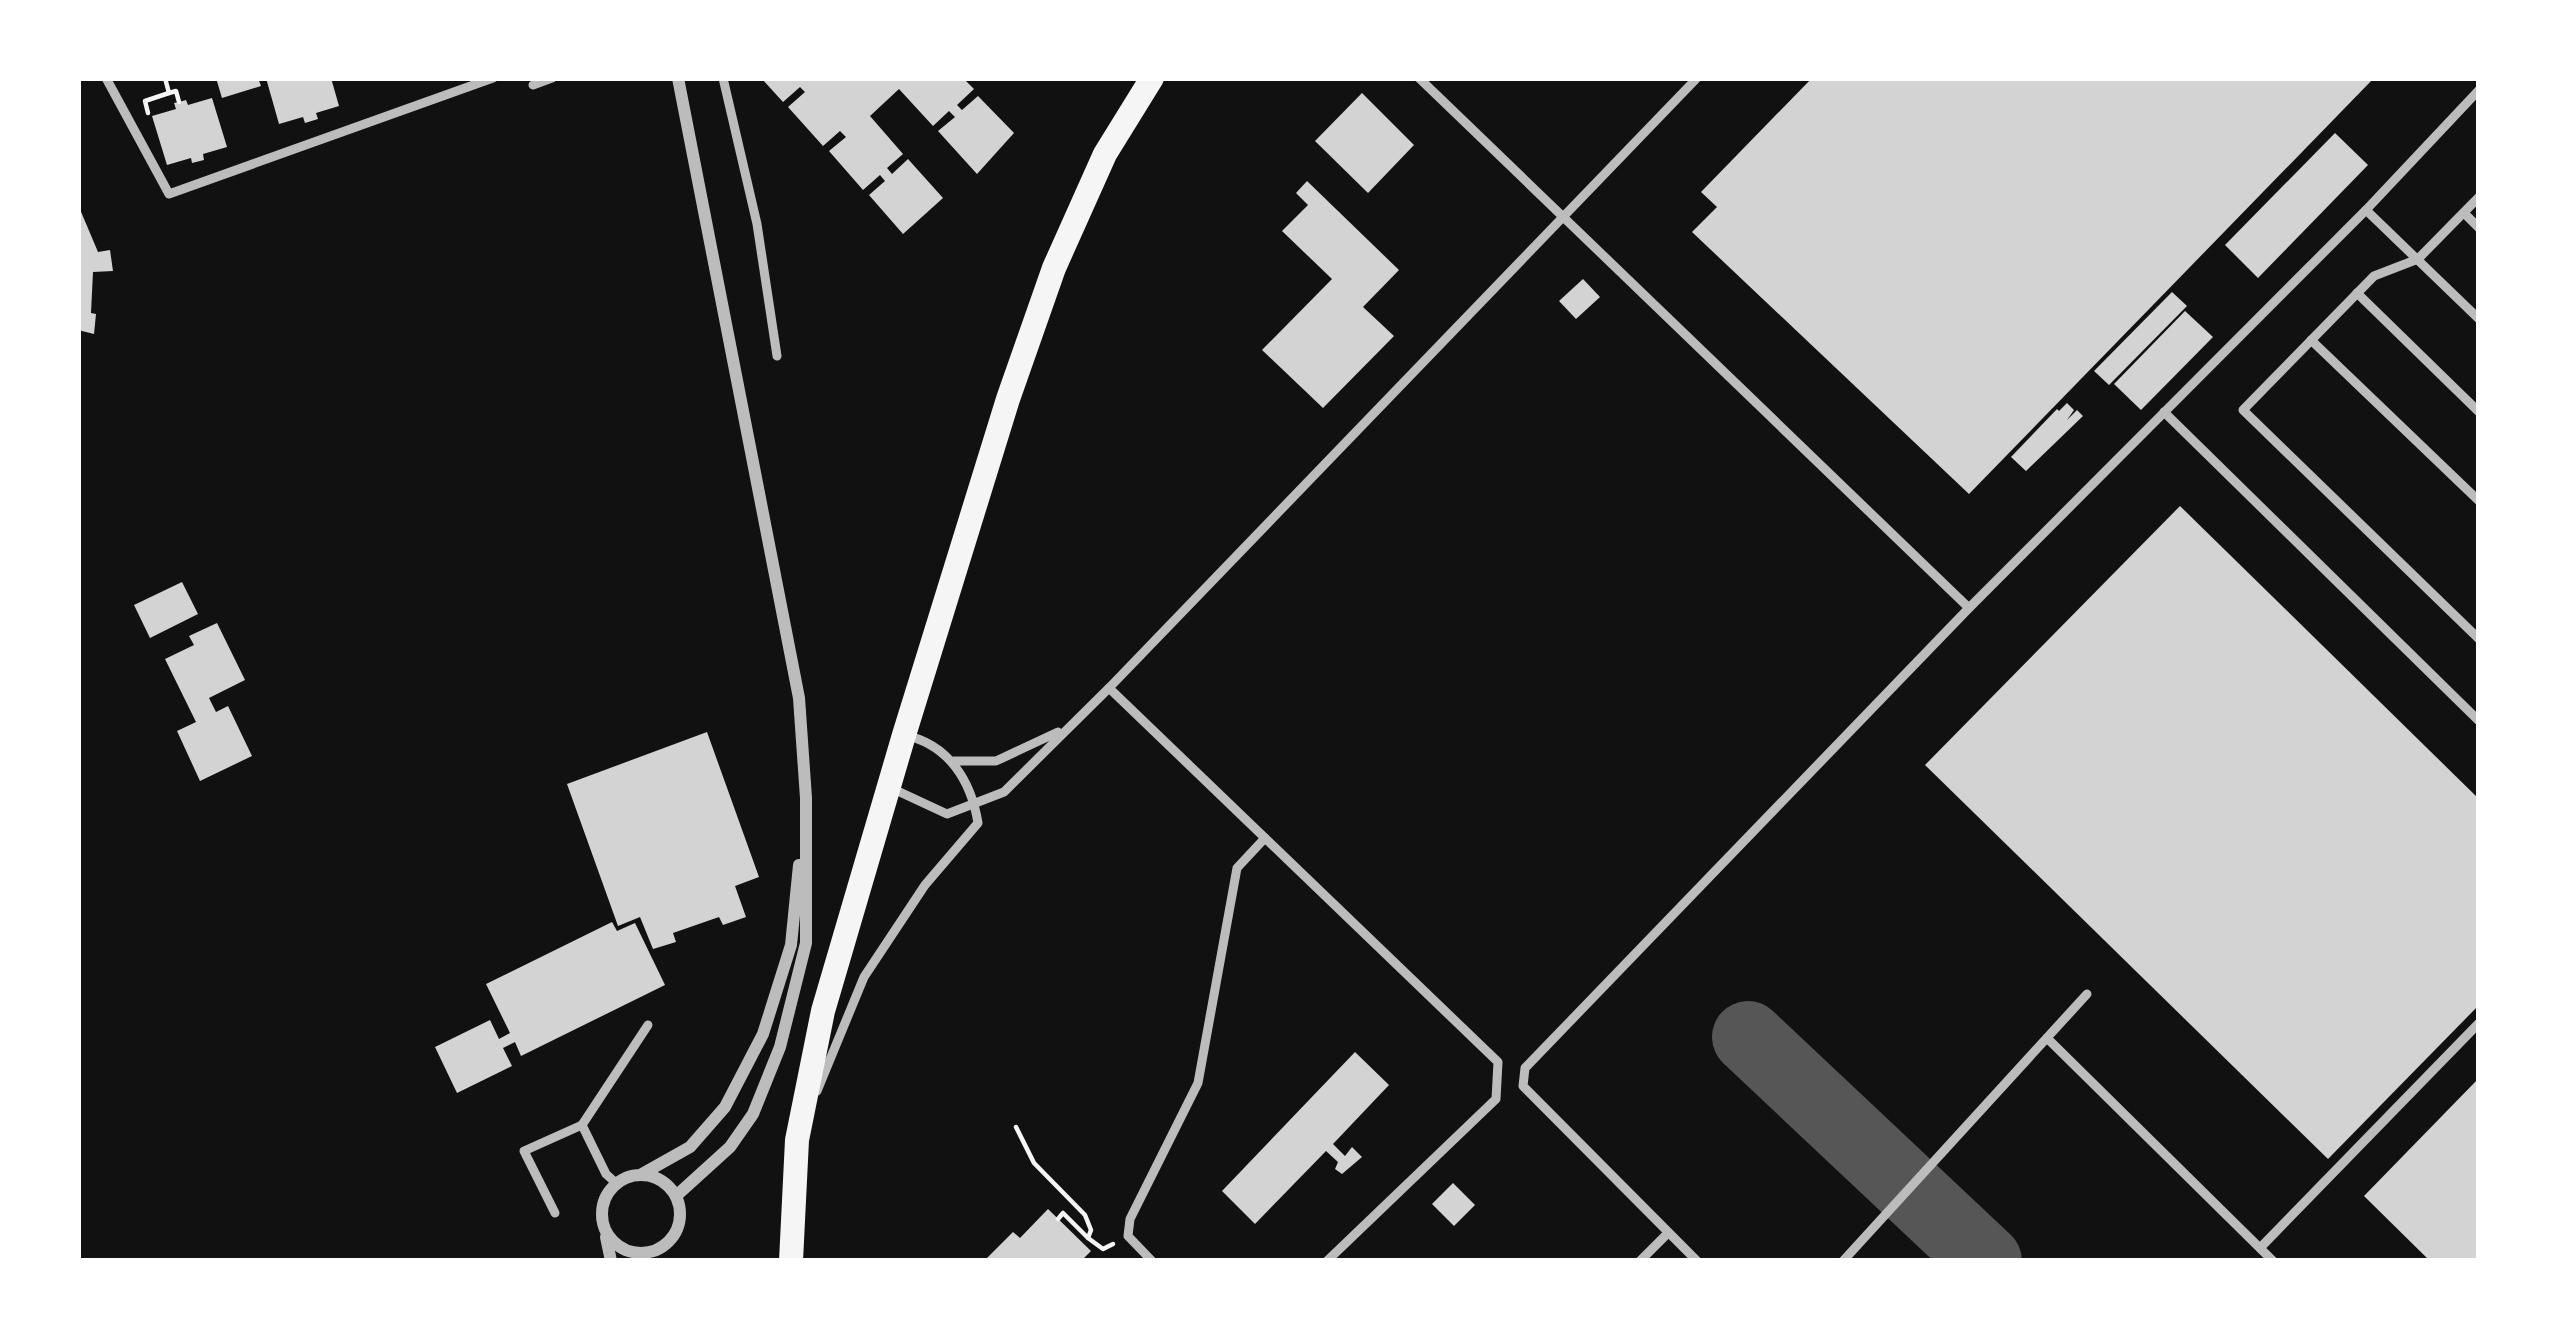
<svg xmlns="http://www.w3.org/2000/svg" width="2557" height="1339" viewBox="0 0 2557 1339" font-family="'IBM Plex Serif',serif">
  <style>
    .lines { fill: none; stroke-linecap: round; stroke-linejoin: round }
    .taxiway { stroke: #565656; stroke-width: 72 }
    .building { fill: #d3d3d3 }
    .path { stroke: #f5f5f5; stroke-width: 4.5 }
    .service { stroke: #bcbcbc; stroke-width: 9 }
    .minor { stroke: #bcbcbc; stroke-width: 12 }
    .secondary { stroke: #f5f5f5; stroke-width: 24 }
  </style>
  <rect width="100%" height="100%" fill="#111"/>
  <g class="lines">
    <polyline class="taxiway" points="1748,1037 1986,1261"/>
  </g>
  <g class="building">
    <polygon points="216,78 258,78 261,86 222,98"/>
    <polygon points="266,78 331,78 339,106 316,113 318,119 305,123 303,117 279,124"/>
    <polygon points="761,78 963,78 974,89 957,105 962,110 978,96 1014,133 977,174 938,131 955,117 949,111 933,126 899,89 870,116 903,154 887,168 892,174 908,159 943,198 903,234 869,195 885,181 880,175 863,190 829,151 846,137 840,131 823,146 788,107 805,92 800,87 783,102"/>
    <polygon points="1812,78 2374,78 1969,494 1692,232 1717,207 1701,192"/>
    <polygon points="1362,93 1414,145 1368,193 1315,141"/>
    <polygon points="212,98 227,147 203,154 204,160 192,163 191,158 167,165 152,116 176,109 174,103 179,102 186,100 188,105"/>
    <polygon points="2335,133 2368,165 2258,278 2225,245"/>
    <polygon points="1307,181 1399,270 1363,307 1394,336 1323,408 1262,350 1332,279 1282,231 1308,205 1296,193"/>
    <polygon points="79,207 98,252 110,250 113,271 93,272 91,313 96,314 94,334 78,330"/>
    <polygon points="1583,279 1600,297 1576,319 1559,301"/>
    <polygon points="2172,292 2187,306 2109,385 2094,371"/>
    <polygon points="2185,311 2213,337 2141,410 2114,384"/>
    <polygon points="2067,403 2074,410 2067,420 2077,410 2083,416 2026,471 2011,457 2057,409 2059,411"/>
    <polygon points="2180,506 2479,799 2479,1005 2328,1159 1925,765"/>
    <polygon points="182,582 198,614 150,638 134,605"/>
    <polygon points="217,623 245,680 209,698 216,712 228,706 252,756 200,781 177,731 196,722 165,659 194,645 189,636"/>
    <polygon points="707,732 759,877 735,886 746,917 723,925 719,917 673,933 676,942 653,949 640,917 618,926 567,784"/>
    <polygon points="612,922 617,931 635,923 665,985 521,1056 515,1042 503,1048 512,1066 457,1093 435,1047 490,1020 499,1039 510,1033 486,984"/>
    <polygon points="1355,1052 1389,1085 1333,1144 1345,1156 1352,1147 1362,1157 1342,1174 1335,1169 1338,1162 1326,1151 1255,1224 1222,1191"/>
    <polygon points="2479,1078 2479,1261 2430,1261 2364,1196"/>
    <polygon points="1453,1183 1475,1205 1454,1226 1432,1204"/>
    <polygon points="1048,1209 1091,1251 1081,1261 984,1261 1013,1232 1020,1238"/>
  </g>
  <g class="lines">
    <g class="path">
      <polyline points="169,93 176,91 179,102"/>
      <polyline points="148,113 145,101 169,93 165,78"/>
      <polyline points="1016,1127 1034,1163 1085,1215 1091,1230 1088,1238 1063,1213 1058,1219"/>
      <polyline points="1088,1238 1103,1249 1113,1244"/>
    </g>
    <g class="service">
      <polyline points="106,78 169,194 493,78"/>
      <polyline points="723,78 757,224 777,356"/>
      <polyline points="1419,78 1969,608"/>
      <polyline points="533,85 552,78"/>
      <polyline points="2479,197 2418,259 2374,276 2243,410 2479,639"/>
      <polyline points="2366,210 2479,319"/>
      <polyline points="2464,213 2479,228"/>
      <polyline points="2357,293 2479,412"/>
      <polyline points="2311,340 2479,501"/>
      <polyline points="2164,412 2479,721"/>
      <polyline points="1109,688 1498,1062 1496,1099 1327,1261"/>
      <polyline points="954,761 996,761 1058,732"/>
      <polyline points="889,787 947,814 1004,792 1109,688 1697,78"/>
      <polyline points="2047,1038 2273,1261"/>
      <path d="M817,1091L864,977L925,885L978,823C971,780 948,744 904,735"/>
      <polyline points="616,1183 606,1174 582,1125 648,1025"/>
      <polyline points="555,1213 524,1151 582,1125"/>
      <polyline points="2260,1248 2479,1023"/>
      <polyline points="1152,1261 1128,1236 1130,1219 1198,1083 1237,868 1265,838"/>
      <polyline points="1640,1261 1668,1233"/>
      <polyline points="1697,1261 1523,1086 1525,1068 1969,608 2366,210 2479,90"/>
      <polyline points="1843,1261 2087,994"/>
    </g>
    <g class="minor">
      <polyline points="642,1174 690,1147 725,1107 763,1034 791,945 799,865"/>
      <circle cx="641" cy="1214" r="39"/>
      <polyline points="676,1196 730,1147 753,1114 780,1047 806,943 806,798 799,698 678,78"/>
      <polyline points="606,1237 611,1261"/>
    </g>
    <polyline class="secondary" points="791,1261 797,1140 823,1011 904,735 1008,399 1054,268 1105,154 1152,78"/>
  </g>
  <rect width="2557" height="1339" fill="none" stroke="#ffffff" stroke-width="162"/>
</svg>
